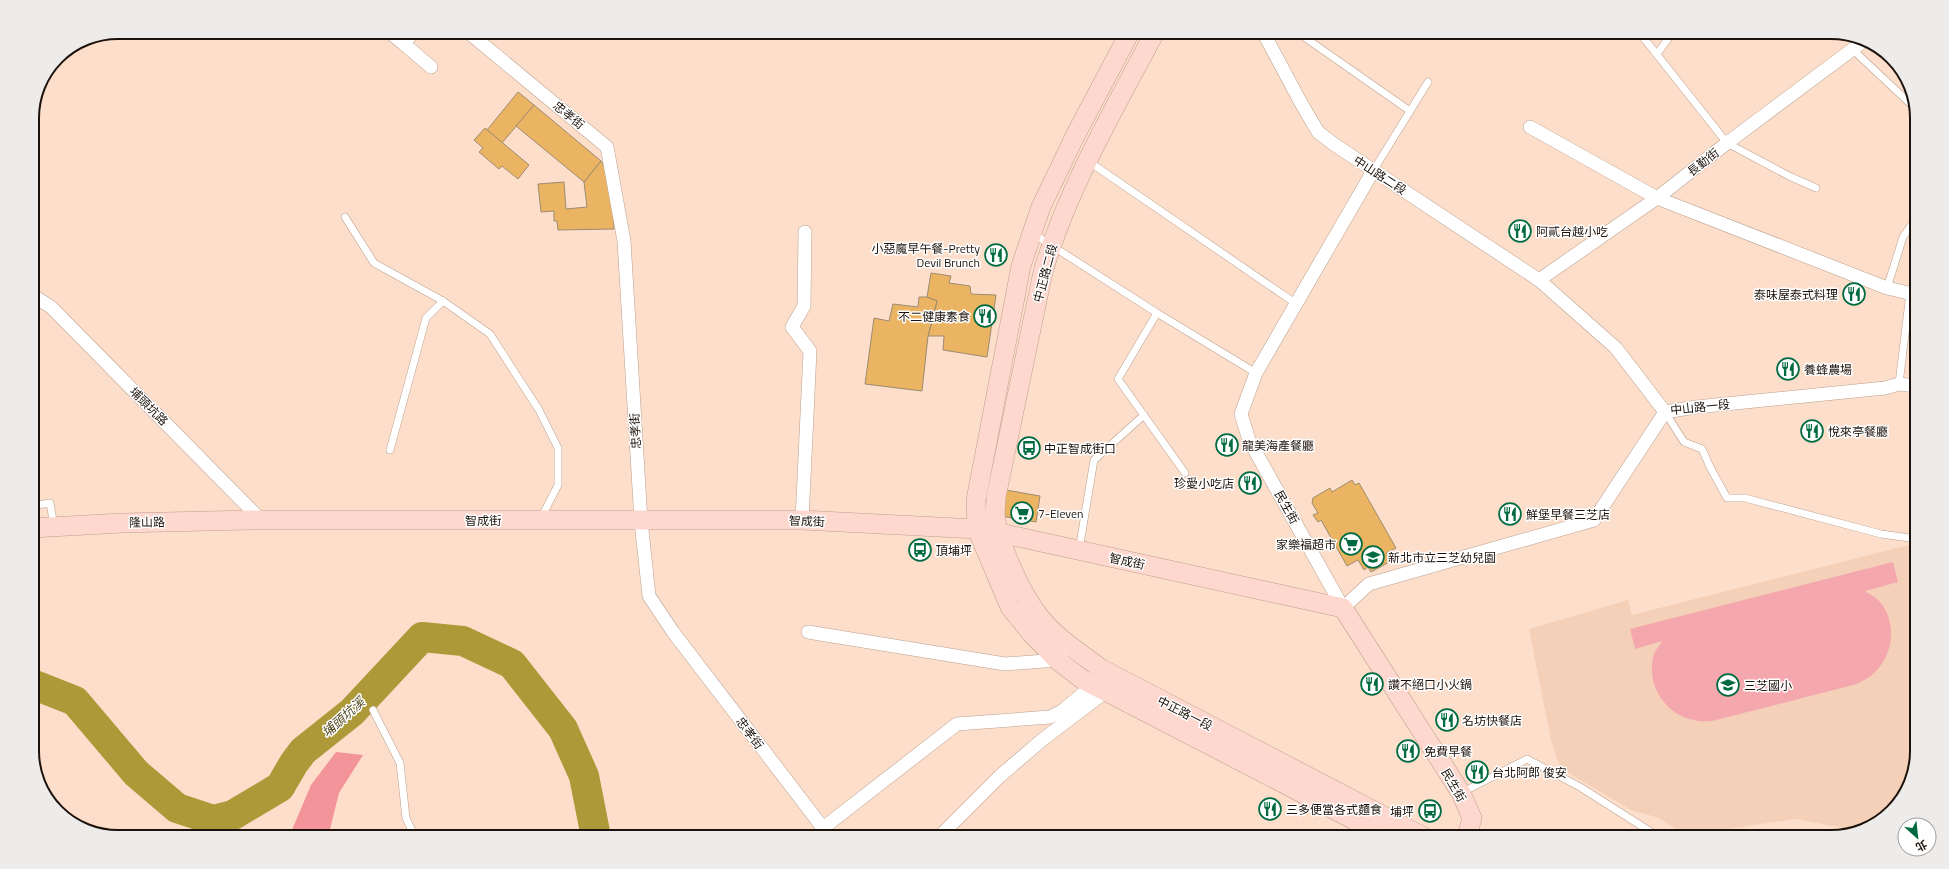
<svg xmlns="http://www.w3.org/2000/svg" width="1949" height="869" viewBox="0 0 1949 869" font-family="'Titillium Web','Noto Sans TC',sans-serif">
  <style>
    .built { fill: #f4d0b8 }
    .green { fill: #f4a7ac }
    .forest { fill: #f3939a }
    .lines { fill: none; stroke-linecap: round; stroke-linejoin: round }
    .river { stroke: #ae9939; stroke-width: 30 }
    .building { fill: #eab463; stroke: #9d8b71 }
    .lane-casing { stroke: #bca08e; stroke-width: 8 }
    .street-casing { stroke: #bca08e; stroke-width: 14 }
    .secondary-casing { stroke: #bca08e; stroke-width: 20 }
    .lane { stroke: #fff; stroke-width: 7 }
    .street { stroke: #fff; stroke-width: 13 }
    .secondary { stroke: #fed7ce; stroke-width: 19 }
    .labels { text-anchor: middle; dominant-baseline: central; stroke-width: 3; stroke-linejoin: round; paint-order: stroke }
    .street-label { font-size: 12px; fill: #1c120b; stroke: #fff }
    .poi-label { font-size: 12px; fill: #1c120b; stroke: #fff; text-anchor: start }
    .water-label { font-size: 13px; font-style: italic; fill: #534a22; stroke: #fff }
    .rim { fill: none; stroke: #1c120b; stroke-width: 2 }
  </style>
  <rect width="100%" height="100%" fill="#fcdeca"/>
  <polygon class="built" points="1917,543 1917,751 1910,784 1879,822 1854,830 1796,819 1686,835 1659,818 1631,810 1560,768 1551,740 1529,629 1628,600 1632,615"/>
  <path class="green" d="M1893,562L1898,582L1865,591C1869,594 1874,596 1878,600C1898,620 1894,656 1873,674C1869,678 1862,681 1857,684L1712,721C1706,721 1700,722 1694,720C1665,715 1645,683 1654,654C1655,650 1660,646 1662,641L1635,649L1630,629Z"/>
  <polygon class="forest" points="336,752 363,755 339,793 328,837 289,837 311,785"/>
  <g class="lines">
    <polyline class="river" points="32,684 75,701 136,773 177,808 213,820 233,815 280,787 294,763 303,751 352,712 422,637 463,641 512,664 563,729 584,776 596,837"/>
  </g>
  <g class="building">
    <polygon points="518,92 534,105 502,143 487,130"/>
    <polygon points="534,105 601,161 584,182 516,126"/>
    <polygon points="485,128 529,165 518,179 502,166 499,169 479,152 483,148 474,140"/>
    <polygon points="601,161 611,177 614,229 558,230 557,221 554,221 554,211 541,212 538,184 564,182 566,209 587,207 584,182"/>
    <polygon points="931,273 951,276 949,283 970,286 971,294 996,295 987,357 943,350 944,336 928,336 937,301 927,297"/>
    <polygon points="919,297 927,297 937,301 928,336 922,391 865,384 874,318 889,321 893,304 918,307"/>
    <polygon points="1352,480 1355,485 1359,483 1396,548 1386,553 1391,561 1371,572 1368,567 1364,570 1358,560 1347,566 1321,520 1318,522 1313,515 1318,513 1312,503 1313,498 1330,488 1332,492"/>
    <polygon points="1006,490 1040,496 1036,522 1001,516"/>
  </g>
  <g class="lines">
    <g class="lane-casing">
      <g id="lane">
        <polyline points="1297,32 1410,111"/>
        <polyline points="1639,32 1727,143 1789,176 1816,188"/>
        <polyline points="1852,49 1916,109"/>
        <polyline points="1657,54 1673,32"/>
        <polyline points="1088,161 1295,303"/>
        <polyline points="1373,171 1428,82"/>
        <polyline points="345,217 374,263 443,301 490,334 539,410 558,448 558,485 541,518"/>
        <polyline points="1032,233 1157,313 1256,373"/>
        <polyline points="1887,288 1903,237 1917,217"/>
        <polyline points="1157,313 1118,379 1185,473"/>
        <polyline points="1899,384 1910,293"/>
        <polyline points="1665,412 1684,442 1702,449 1711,469 1727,498 1745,498 1881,534 1917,539"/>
        <polyline points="390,450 426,318 443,301"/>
        <polyline points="32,506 50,503 54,526"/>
        <polyline points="1079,550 1094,460 1144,415"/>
        <polyline points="373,710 400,763 406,818 415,837"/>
        <polyline points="1461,793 1527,759 1580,787 1659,837"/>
      </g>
    </g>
    <g class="street-casing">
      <g id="street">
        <polyline points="389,32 404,44"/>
        <polyline points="413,32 404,44 431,67"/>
        <polyline points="468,32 607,147 624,241 641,521 649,596 673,632 830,837"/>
        <polyline points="1263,32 1301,103 1318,132 1335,145 1539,280 1616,348 1665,412 1696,407 1885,388 1899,384 1917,386"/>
        <polyline points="1530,127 1657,198 1887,288 1917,295"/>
        <polyline points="1373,171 1256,373 1241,414 1249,440 1343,608 1369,584 1594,520 1665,412"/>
        <polyline points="1539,280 1657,198 1727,143 1865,40"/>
        <polyline points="32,295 51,307 262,521"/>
        <polyline points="802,520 810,351 792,327 804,306 805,232"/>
        <polyline points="808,632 1005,664 1057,660 1061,657"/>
        <polyline points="823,828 957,724 1050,717 1062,711 1093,685"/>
        <polyline points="939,837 1000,776 1042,740 1105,692"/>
      </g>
    </g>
    <g class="secondary-casing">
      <g id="secondary">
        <polyline points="1130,32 1076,134 1041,207 1032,233 1021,266 976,500 977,529 1010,607 1031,633 1057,660 1082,679 1387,837"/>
        <path d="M1155,32C1115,108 1067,189 1043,272L996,497C996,503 995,510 995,515C999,545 1021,593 1039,616C1055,637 1079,652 1100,668L1424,837"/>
        <polyline points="32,528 122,523 250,520 802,520 977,529 1000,533 1343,608 1461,793 1472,818 1467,837"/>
      </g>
    </g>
    <use href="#lane" class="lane"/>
    <use href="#street" class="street"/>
    <use href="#secondary" class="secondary"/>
  </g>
  <defs>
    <g id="restaurant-ring" transform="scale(1.15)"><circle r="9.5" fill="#fff" stroke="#006a40" stroke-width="1.5"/><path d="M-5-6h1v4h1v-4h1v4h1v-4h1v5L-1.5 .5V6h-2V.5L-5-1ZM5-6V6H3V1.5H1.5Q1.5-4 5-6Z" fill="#006a40"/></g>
    <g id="bus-ring" transform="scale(1.15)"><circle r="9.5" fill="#fff" stroke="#006a40" stroke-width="1.5"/><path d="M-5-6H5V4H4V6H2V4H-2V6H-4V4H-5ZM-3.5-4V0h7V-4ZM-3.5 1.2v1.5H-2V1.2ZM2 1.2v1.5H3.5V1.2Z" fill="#006a40"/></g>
    <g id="supermarket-ring" transform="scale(1.15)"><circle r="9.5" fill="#fff" stroke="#006a40" stroke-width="1.5"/><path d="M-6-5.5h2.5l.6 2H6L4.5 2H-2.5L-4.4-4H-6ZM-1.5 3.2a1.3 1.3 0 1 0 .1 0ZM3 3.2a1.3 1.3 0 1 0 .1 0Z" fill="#006a40"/></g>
    <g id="school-ring" transform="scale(1.15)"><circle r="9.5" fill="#fff" stroke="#006a40" stroke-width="1.5"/><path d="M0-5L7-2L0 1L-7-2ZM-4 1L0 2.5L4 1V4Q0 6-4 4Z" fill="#006a40"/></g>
  </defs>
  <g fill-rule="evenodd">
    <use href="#restaurant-ring" x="1520" y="231"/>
    <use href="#restaurant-ring" x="996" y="255"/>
    <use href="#restaurant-ring" x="1854" y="294"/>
    <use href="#restaurant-ring" x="985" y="316"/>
    <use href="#restaurant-ring" x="1788" y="369"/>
    <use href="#restaurant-ring" x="1812" y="431"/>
    <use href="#restaurant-ring" x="1227" y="445"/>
    <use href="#bus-ring" x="1029" y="448"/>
    <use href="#restaurant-ring" x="1250" y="483"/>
    <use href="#supermarket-ring" x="1022" y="513"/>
    <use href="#restaurant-ring" x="1510" y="514"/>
    <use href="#supermarket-ring" x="1351" y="544"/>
    <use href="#bus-ring" x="920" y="550"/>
    <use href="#school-ring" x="1373" y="557"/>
    <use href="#restaurant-ring" x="1372" y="684"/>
    <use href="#school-ring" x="1728" y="685"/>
    <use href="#restaurant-ring" x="1447" y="720"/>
    <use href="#restaurant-ring" x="1408" y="751"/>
    <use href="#restaurant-ring" x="1477" y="772"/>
    <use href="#restaurant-ring" x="1270" y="809"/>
    <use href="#bus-ring" x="1430" y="811"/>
  </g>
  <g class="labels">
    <g class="street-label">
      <text transform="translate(569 115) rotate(39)">忠孝街</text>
      <text transform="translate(1703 162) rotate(-38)">長勤街</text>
      <text transform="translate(1380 175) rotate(33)">中山路二段</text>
      <text transform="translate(1045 273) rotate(-75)">中正路二段</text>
      <text transform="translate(149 406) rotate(45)">埔頭坑路</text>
      <text transform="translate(1700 407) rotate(-6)">中山路一段</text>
      <text transform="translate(635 431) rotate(-93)">忠孝街</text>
      <text transform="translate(1287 507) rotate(61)">民生街</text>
      <text x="483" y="520">智成街</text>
      <text transform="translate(807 521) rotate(2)">智成街</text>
      <text transform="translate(147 522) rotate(-1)">隆山路</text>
      <text transform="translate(1127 561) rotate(12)">智成街</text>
      <text transform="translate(1185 713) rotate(27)">中正路一段</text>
      <text transform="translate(750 733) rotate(53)">忠孝街</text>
      <text transform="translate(1454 785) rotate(60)">民生街</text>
    </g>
    <g class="poi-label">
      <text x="1536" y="231">阿貳台越小吃</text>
      <text x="980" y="248" text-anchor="end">小惡魔早午餐-Pretty<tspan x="980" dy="14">Devil Brunch</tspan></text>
      <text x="1838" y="294" text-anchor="end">泰味屋泰式料理</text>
      <text x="970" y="316" text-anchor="end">不二健康素食</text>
      <text x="1804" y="369">養蜂農場</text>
      <text x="1828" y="431">悅來亭餐廳</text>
      <text x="1242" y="445">龍美海產餐廳</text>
      <text x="1044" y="448">中正智成街口</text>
      <text x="1234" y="483" text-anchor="end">珍愛小吃店</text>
      <text x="1038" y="513">7-Eleven</text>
      <text x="1526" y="514">鮮堡早餐三芝店</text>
      <text x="1336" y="544" text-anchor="end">家樂福超市</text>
      <text x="936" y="550">頂埔坪</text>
      <text x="1388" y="557">新北市立三芝幼兒園</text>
      <text x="1388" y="684">讚不絕口小火鍋</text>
      <text x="1744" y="685">三芝國小</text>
      <text x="1462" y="720">名坊快餐店</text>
      <text x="1424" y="751">免費早餐</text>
      <text x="1492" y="772">台北阿郎 俊安</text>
      <text x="1286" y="809">三多便當各式麵食</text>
      <text x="1414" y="811" text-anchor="end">埔坪</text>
    </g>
    <g class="water-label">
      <text transform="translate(343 717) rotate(-42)">埔頭坑溪</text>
    </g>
  </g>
  <path d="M0 0H1949V869H0ZM118 39H1831A79 79 0 0 1 1910 118V751A79 79 0 0 1 1831 830H118A79 79 0 0 1 39 751V118A79 79 0 0 1 118 39Z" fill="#edeceb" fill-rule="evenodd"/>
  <path class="rim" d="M118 39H1831A79 79 0 0 1 1910 118V751A79 79 0 0 1 1831 830H118A79 79 0 0 1 39 751V118A79 79 0 0 1 118 39Z"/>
  <g transform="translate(1917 837) rotate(153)"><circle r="19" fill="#ffffff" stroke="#a4a09d"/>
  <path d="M0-3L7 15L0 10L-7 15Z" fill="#006a40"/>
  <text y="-6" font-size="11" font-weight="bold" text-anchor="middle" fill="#1c120b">北</text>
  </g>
</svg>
